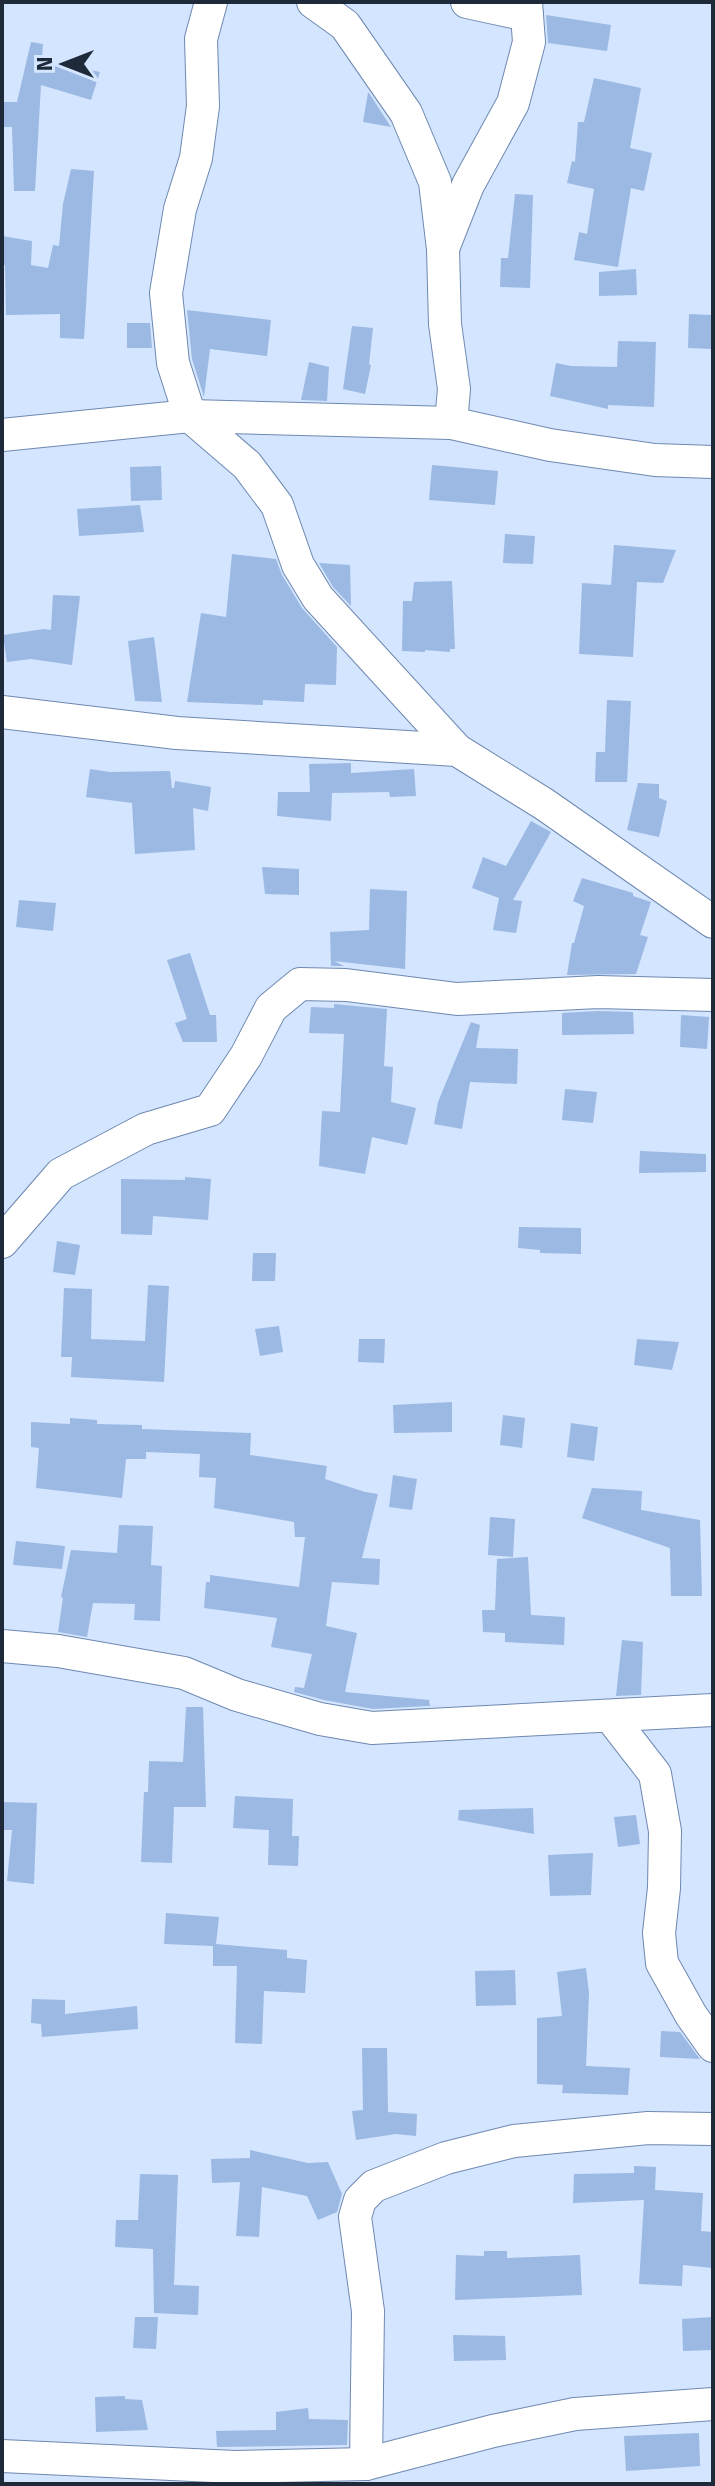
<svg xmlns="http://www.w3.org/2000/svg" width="715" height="2486" viewBox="0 0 715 2486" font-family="'Fira Sans',sans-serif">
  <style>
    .building { fill: #9cb9e3 }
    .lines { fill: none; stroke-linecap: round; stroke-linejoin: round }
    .minor-casing { stroke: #6e89b0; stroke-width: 34 }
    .minor { stroke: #fff; stroke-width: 32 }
  </style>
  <rect width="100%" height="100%" fill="#d3e5ff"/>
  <g class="building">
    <polygon points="546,15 611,25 607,51 548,43"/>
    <polygon points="31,42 43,44 42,60 100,72 91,100 41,85 35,191 14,191 12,127 2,127 2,102 17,102"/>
    <polygon points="594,78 641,88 630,148 652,153 644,191 631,188 618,267 574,260 579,232 587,234 594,189 567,183 572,161 575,162 578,122 584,122"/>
    <polygon points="368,93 369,93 391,127 363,122"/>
    <polygon points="71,169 94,171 84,339 60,338 60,314 6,315 5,265 2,265 2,236 32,241 31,265 48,268 53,245 59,246 63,204"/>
    <polygon points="515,194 533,195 530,288 500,287 501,258 508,258"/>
    <polygon points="636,269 637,295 599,296 599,272"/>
    <polygon points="187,310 271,320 267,356 210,349 204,397 192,359"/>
    <polygon points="689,314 713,315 713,349 688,348"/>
    <polygon points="127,323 150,323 152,348 127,348"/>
    <polygon points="352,326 373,328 369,364 371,365 365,394 343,389"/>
    <polygon points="618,341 656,342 654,407 608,405 608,409 550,396 556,363 571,366 617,367"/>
    <polygon points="309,362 329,367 327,401 301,400"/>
    <polygon points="432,465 498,471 495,505 429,500"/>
    <polygon points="161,466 162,500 131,501 130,467"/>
    <polygon points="140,505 144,532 79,536 77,509"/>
    <polygon points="505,534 535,536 533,564 503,563"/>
    <polygon points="614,545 676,550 663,583 637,582 633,657 579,654 582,583 611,585"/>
    <polygon points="232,554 276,559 282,575 302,608 337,647 336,685 305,684 304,702 263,700 263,705 187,702 201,613 226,617"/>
    <polygon points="319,563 350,565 351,606 333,587"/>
    <polygon points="452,581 455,649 450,649 450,652 425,650 425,652 402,651 403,601 412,601 414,582"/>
    <polygon points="53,595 80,596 72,665 31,659 7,662 3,635 44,629 51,630"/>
    <polygon points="154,637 162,702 135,701 128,641"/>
    <polygon points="607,700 631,701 627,782 595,782 596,752 605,752"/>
    <polygon points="351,763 351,773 414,769 416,796 390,797 389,792 332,793 331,821 277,816 278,792 310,792 309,764"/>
    <polygon points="90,769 110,772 170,771 172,788 174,788 175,781 211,787 208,811 193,808 195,850 135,854 132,803 86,797"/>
    <polygon points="638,783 659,784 659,798 667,801 659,837 627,830"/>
    <polygon points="531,821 551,832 513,900 522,901 516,933 493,930 499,898 472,888 483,857 506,866"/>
    <polygon points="262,867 299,869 299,895 265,894"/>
    <polygon points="582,878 633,893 633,896 651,902 640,935 648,937 636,974 567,975 572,943 574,943 584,906 573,901"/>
    <polygon points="370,889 407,891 405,969 334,961 344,966 331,966 330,932 369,930"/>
    <polygon points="19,900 56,903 53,931 16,927"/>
    <polygon points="190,953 210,1015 216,1015 217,1042 183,1042 175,1023 187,1019 167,960"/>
    <polygon points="334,1004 387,1009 384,1066 393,1067 391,1102 416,1108 407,1145 372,1137 365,1174 319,1166 322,1111 340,1112 344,1034 309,1033 311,1007 334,1008"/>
    <polygon points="598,1011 633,1012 634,1034 562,1035 562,1013"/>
    <polygon points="681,1015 709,1017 707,1049 680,1047"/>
    <polygon points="471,1022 480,1025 476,1048 518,1049 517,1084 470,1082 462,1129 434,1124 438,1102"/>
    <polygon points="565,1089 597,1092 593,1123 562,1120"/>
    <polygon points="640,1151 706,1154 706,1172 639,1173"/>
    <polygon points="185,1177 211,1179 208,1220 153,1216 152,1235 121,1234 121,1179 185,1180"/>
    <polygon points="519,1227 581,1228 581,1254 540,1253 540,1250 518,1248"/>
    <polygon points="57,1241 80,1245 75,1275 53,1272"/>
    <polygon points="253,1253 276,1253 275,1281 252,1281"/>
    <polygon points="148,1285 169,1286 164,1382 71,1377 72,1357 61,1357 64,1288 92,1289 91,1339 145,1341"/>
    <polygon points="279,1326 283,1352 260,1356 255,1329"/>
    <polygon points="359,1339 385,1339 384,1363 358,1362"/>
    <polygon points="637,1339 679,1342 672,1370 634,1365"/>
    <polygon points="452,1402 452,1432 394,1433 393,1405"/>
    <polygon points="503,1415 525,1418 522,1448 500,1445"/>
    <polygon points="70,1418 97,1420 97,1424 142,1425 142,1429 251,1433 250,1455 327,1466 325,1479 365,1492 378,1494 362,1558 380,1559 379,1585 332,1582 326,1626 357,1633 345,1692 429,1700 430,1706 445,1705 373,1709 324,1700 294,1692 295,1687 304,1688 312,1654 271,1647 277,1618 204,1608 206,1582 210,1582 210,1575 299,1587 305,1537 295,1537 294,1522 214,1508 216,1478 199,1477 200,1454 146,1452 146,1459 126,1459 122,1498 36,1488 39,1448 31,1447 31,1422 70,1424"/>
    <polygon points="571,1423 598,1427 594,1461 567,1457"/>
    <polygon points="393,1475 417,1479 412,1510 389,1507"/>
    <polygon points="592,1488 642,1491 641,1510 700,1520 702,1596 671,1596 670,1548 582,1518"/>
    <polygon points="490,1517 515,1519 513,1557 488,1555"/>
    <polygon points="119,1525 153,1526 151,1565 162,1566 160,1621 134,1620 135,1604 93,1603 87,1637 58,1632 63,1598 61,1597 71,1550 117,1553"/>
    <polygon points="16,1541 65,1546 62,1569 13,1565"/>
    <polygon points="528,1557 531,1615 565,1617 564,1645 505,1642 505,1633 483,1632 482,1610 495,1610 497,1559"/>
    <polygon points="622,1640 643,1642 641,1695 616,1696"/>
    <polygon points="186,1707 203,1707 206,1807 174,1807 172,1863 141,1862 144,1792 148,1792 149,1761 183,1762"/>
    <polygon points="235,1796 293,1799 292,1836 299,1836 298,1866 268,1865 269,1830 233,1828"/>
    <polygon points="3,1802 37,1803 34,1884 7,1881 12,1830 3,1830"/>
    <polygon points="533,1808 534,1834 458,1820 459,1810"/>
    <polygon points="636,1815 640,1844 618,1847 614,1817"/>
    <polygon points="593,1853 591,1895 550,1896 548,1855"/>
    <polygon points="166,1913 219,1917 216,1944 287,1950 287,1958 307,1960 305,1993 264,1991 262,2044 235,2043 237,1966 213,1966 213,1946 164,1944"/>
    <polygon points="586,1968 589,1993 586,2066 630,2068 628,2095 562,2093 563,2085 537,2084 537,2018 562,2016 557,1972"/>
    <polygon points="515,1970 516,2005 476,2006 475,1971"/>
    <polygon points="32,1999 65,2000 65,2014 137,2006 138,2029 42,2037 41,2024 31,2023"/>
    <polygon points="661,2031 680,2032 700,2059 660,2057"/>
    <polygon points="362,2048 387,2048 388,2112 417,2114 416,2136 396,2134 356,2140 352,2111 363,2110"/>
    <polygon points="250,2150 308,2163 328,2162 342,2194 337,2212 318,2220 307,2196 262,2187 259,2237 236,2236 240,2182 212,2183 211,2159 250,2158"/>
    <polygon points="634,2166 656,2167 655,2190 703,2193 701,2231 713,2232 713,2268 683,2265 682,2286 639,2284 644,2200 573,2203 574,2174 634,2173"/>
    <polygon points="140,2174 178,2175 174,2285 199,2286 198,2315 154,2313 153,2249 115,2247 116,2220 138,2220"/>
    <polygon points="484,2251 507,2251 507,2258 580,2255 582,2295 455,2300 456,2255 484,2256"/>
    <polygon points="135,2317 158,2317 156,2349 133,2348"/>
    <polygon points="713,2317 713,2350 683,2351 682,2319"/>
    <polygon points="453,2335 505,2336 506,2360 454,2361"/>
    <polygon points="125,2396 125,2399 142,2400 148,2430 96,2432 95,2397"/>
    <polygon points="308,2408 309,2419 348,2420 347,2445 217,2447 216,2431 276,2430 276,2412"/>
    <polygon points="699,2433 700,2466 626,2471 624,2436"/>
  </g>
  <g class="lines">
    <g class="minor-casing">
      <g id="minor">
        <polyline points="211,2 201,39 203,106 196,158 180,209 166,293 173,363 190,416 247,465 277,505 298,565 318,598 457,750 544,804 713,922"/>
        <polyline points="313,2 345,25 406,113 435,182 443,249 445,324 454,389 451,423"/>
        <polyline points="467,2 527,15"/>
        <polyline points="444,246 468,185 513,103 529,42 526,2"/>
        <polyline points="2,435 190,416 451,423 550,445 655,460 713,462"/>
        <polyline points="2,712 177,733 457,750"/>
        <polyline points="2,1242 61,1174 146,1129 210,1110 246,1056 271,1008 300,984 346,985 457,999 598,992 713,995"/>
        <polyline points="2,1646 58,1651 184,1673 237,1695 320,1719 372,1728 713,1710"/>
        <polyline points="610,1716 655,1774 665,1831 664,1888 659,1933 662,1963 691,2015 713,2046"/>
        <polyline points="2,2456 235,2467 366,2464 493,2431 575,2414 713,2404"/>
        <polyline points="366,2464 368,2311 355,2217 360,2200 374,2186 446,2158 514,2141 648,2128 713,2129"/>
      </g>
    </g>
    <use href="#minor" class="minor"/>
  </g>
  <rect width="715" height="2486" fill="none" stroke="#1e2939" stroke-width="8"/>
  <g transform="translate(64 64) rotate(270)" stroke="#d3e5ff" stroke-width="6" paint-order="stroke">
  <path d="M0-6L14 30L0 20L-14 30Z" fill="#1e2939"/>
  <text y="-12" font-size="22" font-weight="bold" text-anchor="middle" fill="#1e2939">N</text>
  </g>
</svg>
